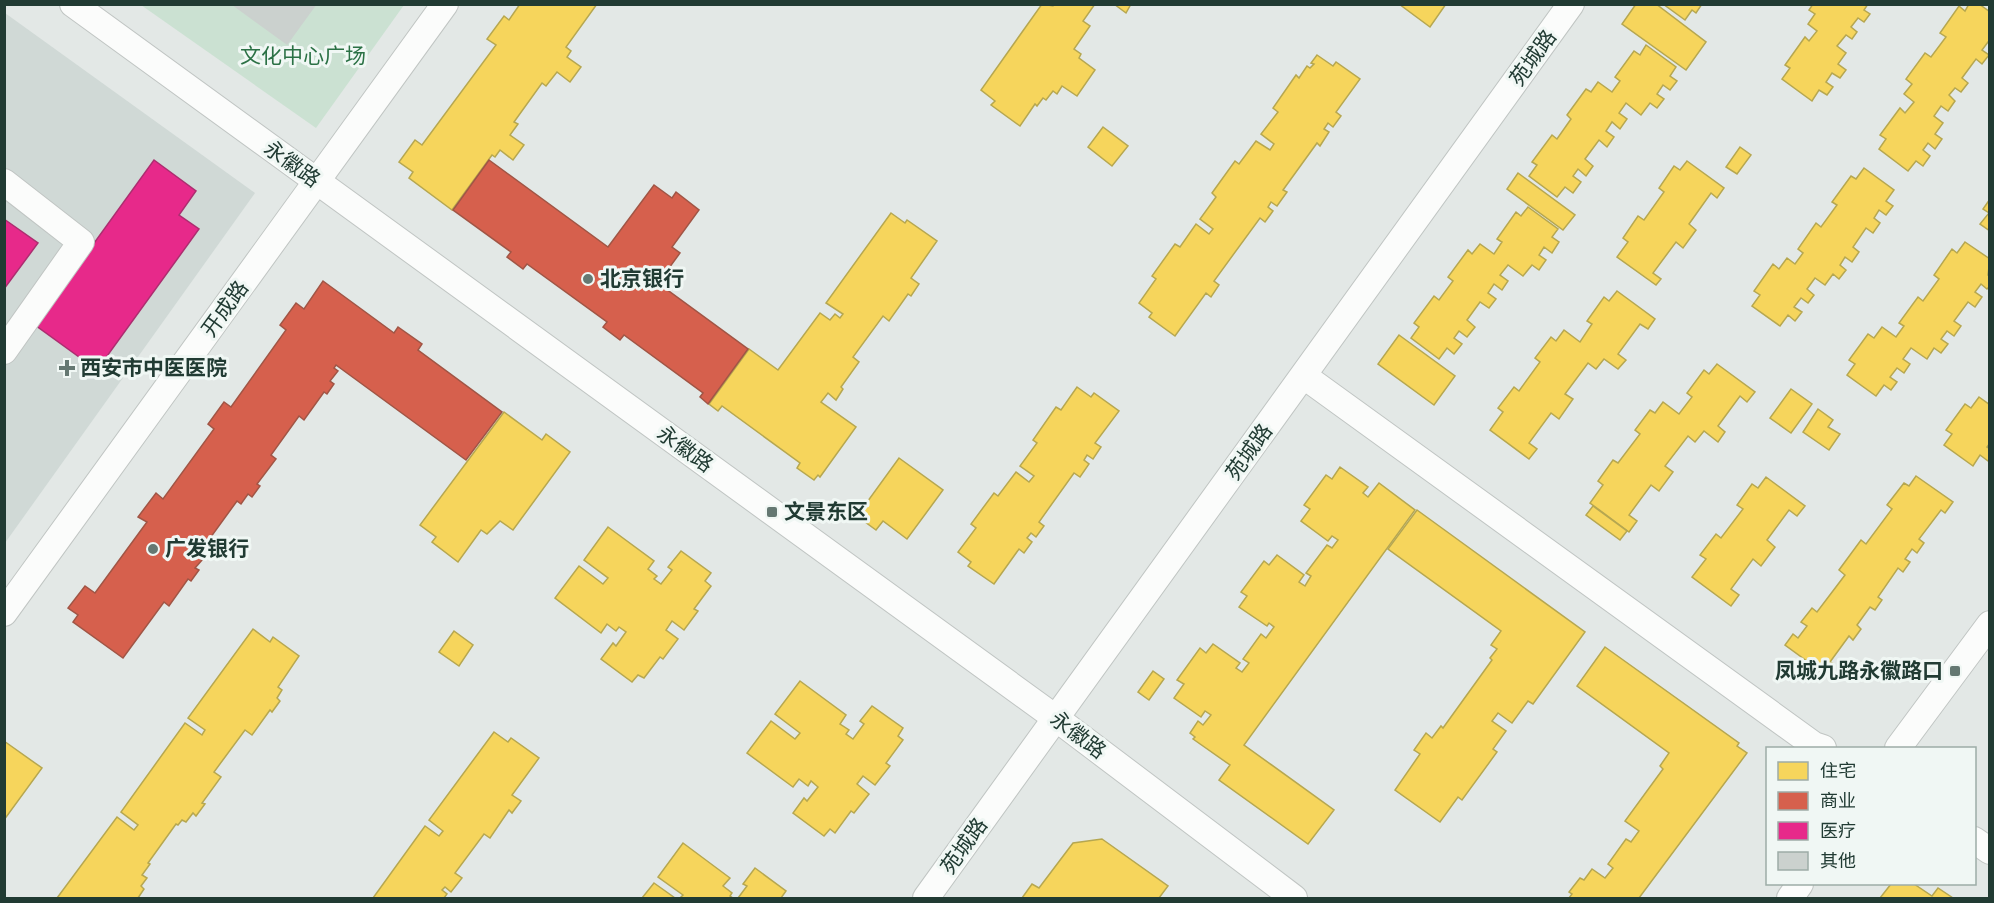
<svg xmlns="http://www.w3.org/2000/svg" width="1994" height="903" viewBox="0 0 1994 903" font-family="Karla,'Noto Sans SC',sans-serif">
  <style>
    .built { fill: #d0d9d6 }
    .green { fill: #cbe1d2 }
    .homes { fill: #f6d55c; stroke: #b6a750; stroke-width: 1.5 }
    .shops { fill: #d6604d; stroke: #a05545; stroke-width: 1.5 }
    .health { fill: #e7298a; stroke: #ac2e70; stroke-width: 1.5 }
    .building { fill: #cbd1ce; stroke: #cbd1ce; stroke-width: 1.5 }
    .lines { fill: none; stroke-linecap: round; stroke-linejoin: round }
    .minor-casing { stroke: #c0c5c3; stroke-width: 28 }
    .minor { stroke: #fbfcfb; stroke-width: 26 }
    .poi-dot { fill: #657872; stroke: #f0f7f4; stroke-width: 2 }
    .labels { text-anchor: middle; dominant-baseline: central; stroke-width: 6; stroke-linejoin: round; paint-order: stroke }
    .park-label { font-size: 21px; fill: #2b7145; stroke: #f0f7f4 }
    .street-label { font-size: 21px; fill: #213b33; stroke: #f0f7f4 }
    .poi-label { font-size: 21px; font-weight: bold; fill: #213b33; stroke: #f0f7f4; text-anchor: start }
  </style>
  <rect width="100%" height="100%" fill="#e3e8e6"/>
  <polygon class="built" points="5,13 255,193 5,543"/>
  <polygon class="green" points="141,5 404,5 316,128"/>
  <g class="homes">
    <polygon points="520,4 597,4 566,47 571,51 567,57 581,67 570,82 557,72 546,86 542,83 514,122 518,124 510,135 524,145 513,160 500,150 495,157 492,155 452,210 409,178 413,172 399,162 415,140 422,145 496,45 487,39 504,16 509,20"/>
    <polygon points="1042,4 1053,6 1054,4 1095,4 1083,21 1090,26 1074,49 1081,54 1079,58 1095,70 1077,96 1062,86 1057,94 1053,91 1046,100 1043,98 1037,106 1035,104 1020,126 991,105 995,101 981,90"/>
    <polygon points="1114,4 1131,4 1126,13"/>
    <polygon points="1399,4 1446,4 1430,27"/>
    <polygon points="1636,4 1656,4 1706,42 1686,70 1622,24"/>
    <polygon points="1663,4 1702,4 1696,13 1692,10 1685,20"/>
    <polygon points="1813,4 1868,4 1864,10 1870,14 1864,22 1858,18 1851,27 1857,32 1852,39 1846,35 1837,46 1846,53 1838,64 1846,70 1840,78 1832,73 1826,82 1833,87 1827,95 1819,90 1812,101 1782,79 1790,68 1785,65 1805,37 1809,41 1817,31 1808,24 1815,14 1809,10"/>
    <polygon points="1969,4 1979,4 1990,12 1990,43 1988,42 1982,50 1989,55 1982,64 1976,59 1962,78 1968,83 1961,92 1955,88 1949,95 1955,101 1948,111 1941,106 1934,116 1943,123 1935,134 1942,139 1935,149 1928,143 1923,150 1930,156 1923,166 1916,161 1908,171 1879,149 1886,139 1880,135 1900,108 1905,113 1914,102 1904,94 1912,84 1906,79 1925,53 1931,57 1946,37 1940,33 1959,6 1965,11"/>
    <polygon points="1646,45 1676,67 1670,76 1677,81 1670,90 1663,85 1657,94 1664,99 1657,108 1650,103 1641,115 1626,103 1619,113 1627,119 1620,129 1612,122 1606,131 1614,137 1607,147 1599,140 1585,159 1593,166 1586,176 1578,169 1573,176 1581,182 1573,193 1565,187 1557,197 1529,176 1537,165 1532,162 1552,135 1557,139 1571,119 1567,115 1586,89 1591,92 1598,82 1612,92 1620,81 1615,77 1634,51 1640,55"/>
    <polygon points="1317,55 1333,66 1336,62 1360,79 1336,112 1341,116 1333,127 1328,123 1324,129 1329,132 1320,146 1317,143 1283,190 1287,192 1277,206 1271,202 1268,207 1273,211 1265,222 1260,218 1214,281 1219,285 1211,297 1206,293 1175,336 1149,317 1152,313 1139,303 1156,279 1152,276 1175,244 1180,247 1196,224 1209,234 1213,229 1200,219 1216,197 1212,193 1235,161 1239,164 1256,141 1270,150 1274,144 1261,134 1278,112 1273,108 1296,75 1299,78 1307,66 1310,68 1314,64 1311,63"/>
    <polygon points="1103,127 1128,146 1112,166 1088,147"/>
    <polygon points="1740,147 1751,155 1737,174 1726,167"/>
    <polygon points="1687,161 1724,188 1717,198 1711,193 1689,224 1696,230 1683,248 1676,242 1653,273 1661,279 1656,285 1617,257 1628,242 1623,238 1638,216 1644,220 1664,192 1659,188 1674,166 1680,170"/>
    <polygon points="1864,168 1894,190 1886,201 1893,206 1886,215 1879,210 1874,218 1880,223 1873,233 1866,228 1853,247 1859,252 1852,262 1845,257 1840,265 1846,270 1839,279 1833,274 1825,285 1815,278 1807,289 1814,295 1808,303 1801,298 1794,307 1802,312 1795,321 1788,315 1780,326 1752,306 1760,295 1754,291 1773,264 1779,269 1787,258 1795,264 1803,253 1798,249 1816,223 1821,227 1837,205 1832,202 1851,176 1856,179"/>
    <polygon points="1518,173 1575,215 1563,230 1507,189"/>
    <polygon points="1990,199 1990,231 1980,224 1989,213 1983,209"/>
    <polygon points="1528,207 1558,229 1552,237 1559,242 1552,253 1544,247 1539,255 1546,260 1539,270 1532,265 1523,276 1508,265 1500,275 1508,281 1502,290 1494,284 1488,293 1496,299 1489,308 1480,302 1467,320 1475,327 1467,337 1459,331 1454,338 1462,344 1454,354 1447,348 1439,359 1411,338 1419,327 1414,323 1434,296 1439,300 1453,281 1448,277 1468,250 1472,254 1480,244 1494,254 1502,242 1497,239 1516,212 1521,216"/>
    <polygon points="891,213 905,223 907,220 937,241 911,278 919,284 911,296 908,294 889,321 883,316 853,357 859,362 841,387 843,389 836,400 828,393 821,402 856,427 820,477 818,475 814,480 797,468 800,463 722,406 718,411 709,404 749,349 778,370 820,313 830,320 835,314 840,318 843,314 826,303"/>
    <polygon points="1965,242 1990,259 1988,275 1990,276 1990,286 1987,289 1981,284 1975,292 1982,297 1975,307 1968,302 1954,321 1961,326 1954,336 1947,331 1941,339 1948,344 1941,353 1934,348 1927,359 1911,348 1903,359 1910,364 1904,373 1897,368 1890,377 1897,382 1891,390 1884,385 1876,396 1847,375 1855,364 1849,360 1868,334 1874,338 1882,327 1896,337 1904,326 1899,323 1918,297 1923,301 1939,279 1934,275 1952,249 1957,253"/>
    <polygon points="1617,291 1655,319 1648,329 1640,324 1618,354 1626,360 1618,369 1604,359 1596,369 1588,363 1565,394 1573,399 1559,419 1551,413 1529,443 1537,449 1529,459 1490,430 1503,412 1498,408 1514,387 1519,391 1540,362 1535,358 1551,337 1556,341 1564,330 1580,342 1592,324 1587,321 1604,297 1609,301"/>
    <polygon points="1399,335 1455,376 1434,405 1378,364"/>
    <polygon points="1717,364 1755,392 1747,402 1740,396 1718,426 1725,432 1718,442 1704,431 1695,442 1688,436 1665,466 1673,472 1659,491 1651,485 1629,515 1637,521 1629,532 1590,503 1603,485 1598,481 1613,460 1618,463 1640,434 1635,430 1650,410 1655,413 1663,402 1679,414 1692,397 1687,393 1704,370 1709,374"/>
    <polygon points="1077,387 1091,397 1094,393 1119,411 1095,443 1101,447 1093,459 1087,455 1084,460 1089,464 1080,477 1074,473 1039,522 1044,526 1036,537 1031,533 1027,538 1032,542 1024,553 1019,549 994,584 968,566 971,562 958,552 976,528 971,524 994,493 998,496 1016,472 1029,482 1034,476 1020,466 1037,443 1033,440 1056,407 1061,410"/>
    <polygon points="1791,389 1812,404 1791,433 1770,418"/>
    <polygon points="1979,397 1990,405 1990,443 1987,447 1990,449 1990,458 1988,461 1980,455 1973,466 1944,445 1952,434 1946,430 1965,404 1971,408"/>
    <polygon points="1818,409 1833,420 1828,427 1840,434 1829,450 1803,432"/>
    <polygon points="504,412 542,440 546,434 570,452 513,530 500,521 487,534 481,530 458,562 432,542 436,537 420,525"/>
    <polygon points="899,458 943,490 907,539 883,521 876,530 857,516"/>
    <polygon points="1340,467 1368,487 1363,493 1368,497 1379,483 1415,510 1244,745 1334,810 1308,844 1219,780 1230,765 1193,739 1195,737 1190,733 1198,721 1203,725 1211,715 1205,711 1201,717 1174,698 1184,684 1177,680 1200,648 1206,653 1213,644 1240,663 1236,668 1242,672 1249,663 1243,659 1261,634 1266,638 1274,627 1269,623 1267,626 1239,607 1247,596 1241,592 1264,561 1269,565 1277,555 1304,575 1299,582 1305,586 1311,576 1306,573 1327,545 1332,548 1338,540 1332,536 1328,541 1301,521 1310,509 1304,505 1326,475 1332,479"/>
    <polygon points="1916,476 1953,502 1945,513 1941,510 1919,539 1924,543 1917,553 1912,549 1905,559 1910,562 1903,572 1898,568 1878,597 1882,600 1875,610 1870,607 1857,625 1861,629 1853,640 1849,636 1830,662 1834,664 1826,675 1785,645 1793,634 1798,638 1807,626 1801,622 1812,608 1817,612 1845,575 1839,570 1861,540 1866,544 1892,509 1887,505 1904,483 1909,486"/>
    <polygon points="1766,477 1805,506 1797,516 1789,510 1767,540 1775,547 1761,566 1753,559 1731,589 1739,595 1731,606 1692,577 1706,559 1700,555 1716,534 1721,538 1743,509 1737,505 1752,484 1758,488"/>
    <polygon points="1593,506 1627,531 1620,540 1586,515"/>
    <polygon points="1417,510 1585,632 1533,704 1528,701 1512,723 1498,713 1492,721 1506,731 1493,749 1497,752 1462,800 1458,797 1440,822 1395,790 1420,754 1414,750 1426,733 1432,738 1441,726 1443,728 1492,660 1490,658 1497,649 1491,645 1501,631 1388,549"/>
    <polygon points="608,527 654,561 648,569 657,576 654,579 661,584 672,570 668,567 681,551 711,573 705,581 711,586 694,609 698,611 684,630 672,621 666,630 678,639 663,659 660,657 644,678 638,675 632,682 601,659 613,643 616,646 626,632 619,627 616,631 607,624 601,633 555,598 579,566 603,584 608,578 584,560"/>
    <polygon points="253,629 270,642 273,637 299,656 278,687 282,690 277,698 280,701 272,712 270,710 252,735 245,730 214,772 221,777 202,803 205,804 196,816 193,813 186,822 182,820 178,825 176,824 148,863 150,864 142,875 147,878 141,886 144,889 138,898 57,898 117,817 134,830 138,825 121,812 185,723 202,735 205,730 188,718"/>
    <polygon points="454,631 473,645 459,666 439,652"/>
    <polygon points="1605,647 1739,743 1737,746 1747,753 1639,898 1569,898 1572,894 1569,892 1580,878 1584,880 1592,869 1605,878 1613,868 1608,864 1626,839 1631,842 1639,831 1625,821 1663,769 1660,766 1669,753 1577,686"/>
    <polygon points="1153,671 1164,679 1149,700 1138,692"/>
    <polygon points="800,681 846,715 840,724 849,730 846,734 853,739 864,724 860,721 872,706 903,728 898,736 903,740 886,763 890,766 875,785 863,776 857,784 869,794 854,813 851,811 835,833 830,829 824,836 793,813 804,798 807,801 818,787 811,781 808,786 799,779 793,787 747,753 771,721 795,739 800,733 775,714"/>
    <polygon points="494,732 508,742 511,738 539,758 512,795 521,801 512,813 509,810 490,838 484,834 455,873 462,878 451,892 445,887 442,890 447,894 444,898 373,898 425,826 439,836 443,831 429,820"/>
    <polygon points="4,741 42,768 4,820"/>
    <polygon points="1102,839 1168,886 1159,898 1022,898 1032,884 1039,888 1073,843"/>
    <polygon points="683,843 730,878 723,886 732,893 730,896 733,898 680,898 683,895 658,877"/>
    <polygon points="755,868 786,891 781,898 738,898 747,886 743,884"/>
    <polygon points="654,883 675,898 642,898"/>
    <polygon points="1891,884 1914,884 1932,896 1938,888 1953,898 1880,898"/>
  </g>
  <g class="shops">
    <polygon points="489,160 608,247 654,185 672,198 676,192 699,210 672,247 680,253 658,283 748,349 708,404 700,397 703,393 624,335 620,340 603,327 607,322 527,264 523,269 507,257 511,252 453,210"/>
    <polygon points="323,281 394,333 398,327 422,344 418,350 502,412 466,460 336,365 334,368 338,371 330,381 334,384 327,394 324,392 304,420 299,416 271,455 276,459 257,484 260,486 252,497 248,494 241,504 237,501 197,556 202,560 195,568 199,570 191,581 188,579 169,606 164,602 123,658 73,622 78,615 68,608 85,586 95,593 147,522 138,517 156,493 163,499 214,429 208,424 224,402 231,407 286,330 280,325 296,303 304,309"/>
  </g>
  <g class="health">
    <polygon points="154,160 196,191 179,215 199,229 97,370 35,325"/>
    <polygon points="4,219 38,243 4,289"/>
  </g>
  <polygon class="building" points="232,4 316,4 287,44"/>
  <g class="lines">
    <g class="minor-casing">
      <g id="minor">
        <polyline points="73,4 1057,719 1294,898"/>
        <polyline points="4,182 81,242 4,351"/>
        <polyline points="1304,376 1814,745 1823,748"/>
        <polyline points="4,613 445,4"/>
        <polyline points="1898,748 1990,624"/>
        <polyline points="1974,840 1990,851"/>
        <polyline points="926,898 1571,4"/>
        <polyline points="1790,898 1800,884"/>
      </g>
    </g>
    <use href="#minor" class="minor"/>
  </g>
  <g class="poi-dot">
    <circle cx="588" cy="279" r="6"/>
    <path d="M64 359h6v6h6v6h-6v6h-6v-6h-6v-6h6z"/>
    <rect x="766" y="506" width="12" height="12" rx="3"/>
    <circle cx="153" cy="549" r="6"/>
    <rect x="1949" y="665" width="12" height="12" rx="3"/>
  </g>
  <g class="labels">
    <g class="park-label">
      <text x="303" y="56">文化中心广场</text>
    </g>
    <g class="street-label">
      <text transform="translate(1533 58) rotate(-54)">苑城路</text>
      <text transform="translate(292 164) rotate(36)">永徽路</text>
      <text transform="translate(225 309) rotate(-54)">开成路</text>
      <text transform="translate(685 449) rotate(36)">永徽路</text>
      <text transform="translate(1249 452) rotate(-54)">苑城路</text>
      <text transform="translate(1078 735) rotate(37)">永徽路</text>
      <text transform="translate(964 846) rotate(-54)">苑城路</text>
    </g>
    <g class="poi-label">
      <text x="600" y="279">北京银行</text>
      <text x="80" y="368">西安市中医医院</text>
      <text x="784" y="512">文景东区</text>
      <text x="165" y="549">广发银行</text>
      <text x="1943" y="671" text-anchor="end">凤城九路永徽路口</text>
    </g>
  </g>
  <rect width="1994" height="903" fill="none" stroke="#213b33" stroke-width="12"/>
  <rect x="1766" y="747" width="210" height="138" fill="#f0f7f4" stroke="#9daca7" stroke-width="1.5"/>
  <rect x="1778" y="762" width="30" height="18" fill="#f6d55c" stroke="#9daca7" stroke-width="1.5"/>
  <text x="1820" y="777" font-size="18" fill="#213b33">住宅</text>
  <rect x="1778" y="792" width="30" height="18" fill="#d6604d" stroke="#9daca7" stroke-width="1.5"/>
  <text x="1820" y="807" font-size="18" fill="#213b33">商业</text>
  <rect x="1778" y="822" width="30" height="18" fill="#e7298a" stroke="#9daca7" stroke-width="1.5"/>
  <text x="1820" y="837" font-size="18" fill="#213b33">医疗</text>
  <rect x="1778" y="852" width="30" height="18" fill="#cbd1ce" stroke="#9daca7" stroke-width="1.5"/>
  <text x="1820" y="867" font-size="18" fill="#213b33">其他</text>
</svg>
